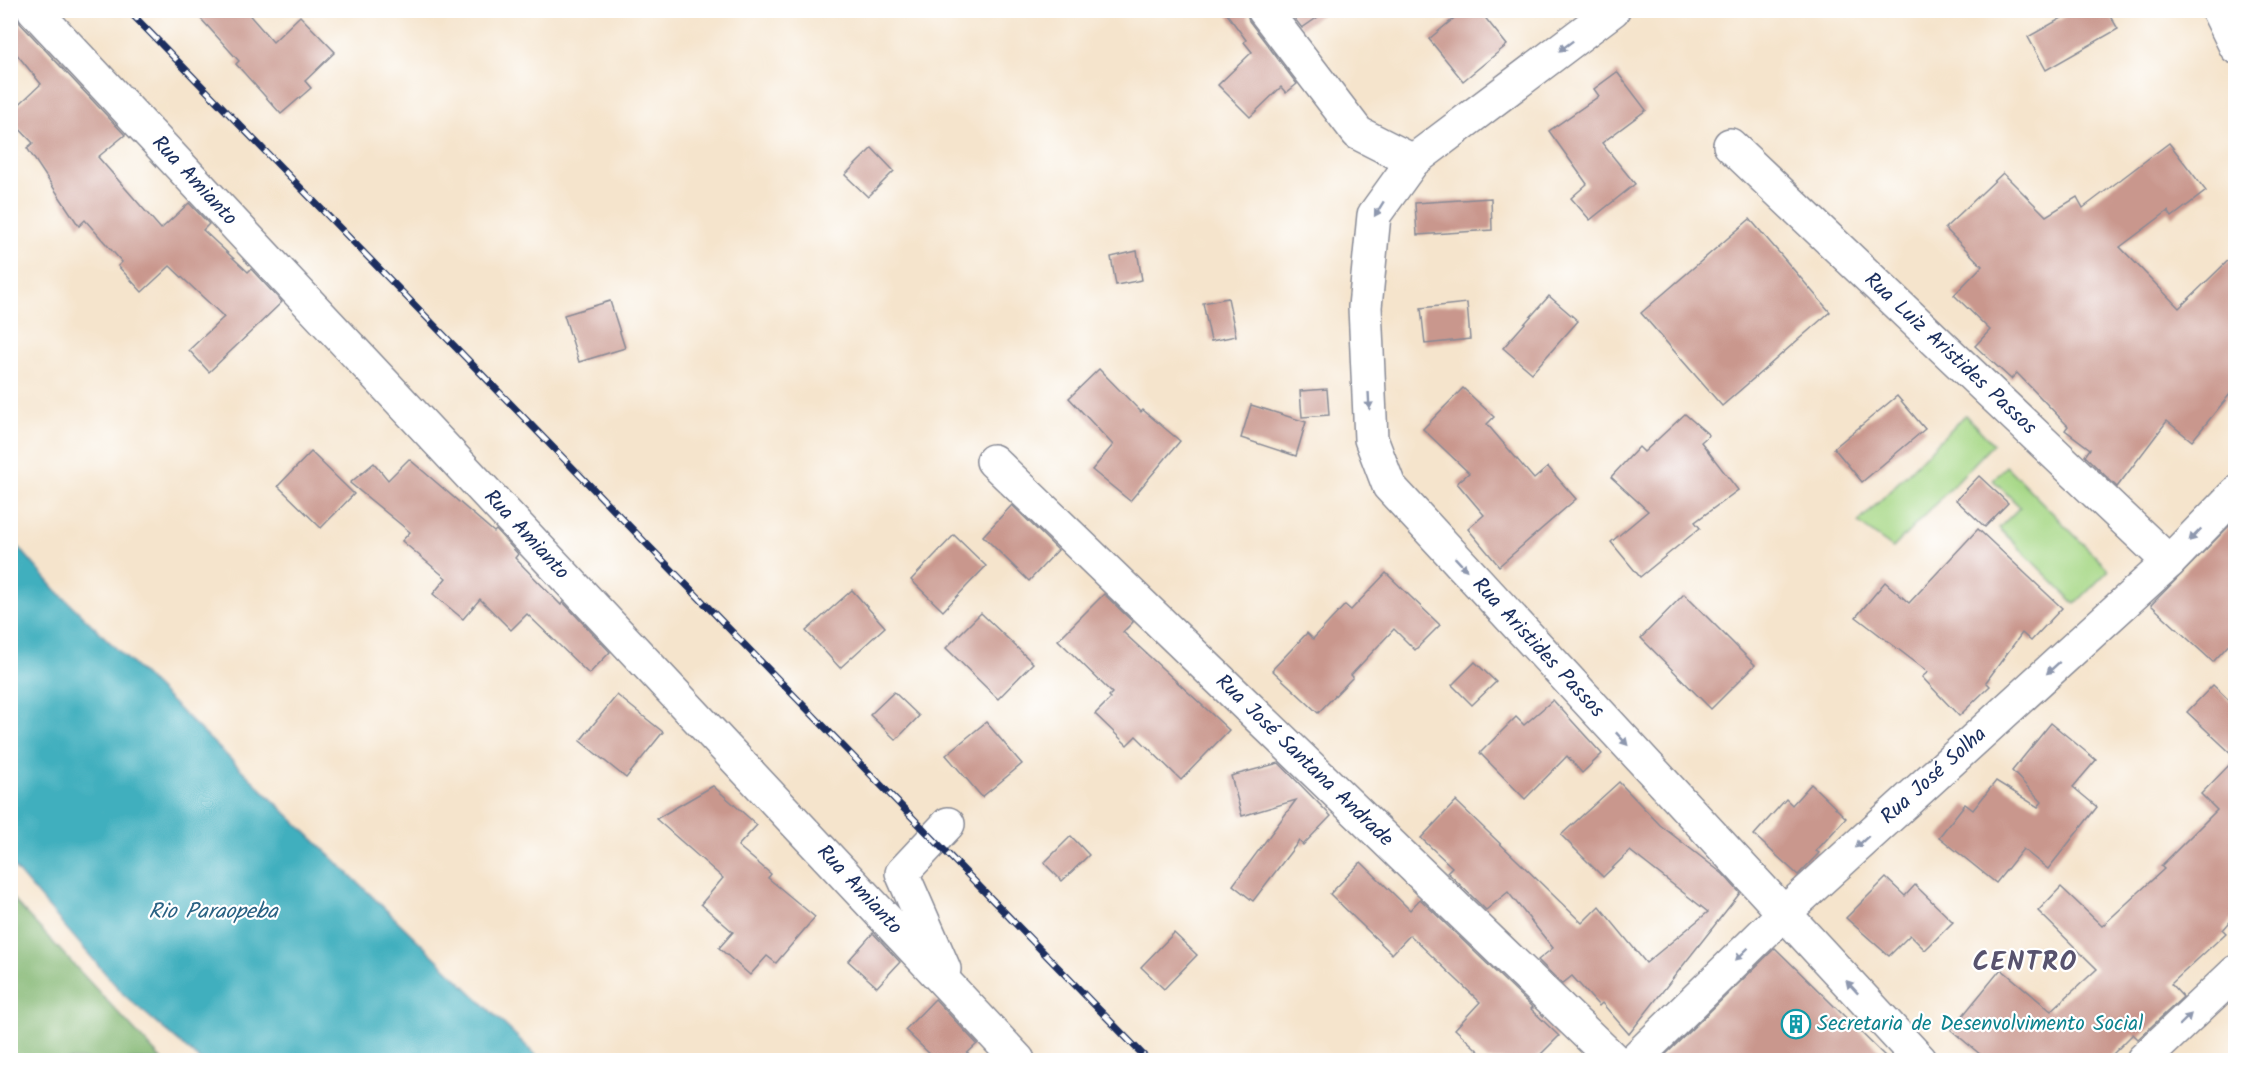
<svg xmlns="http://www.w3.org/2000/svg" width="2246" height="1071" viewBox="0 0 2246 1071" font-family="Kalam,sans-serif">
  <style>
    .green { fill: #a7d887; stroke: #618472; stroke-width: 1.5 }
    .forest { fill: #85b874; stroke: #507469; stroke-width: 1.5 }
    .water { fill: #41afbe; stroke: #2e6f8e; stroke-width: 1.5 }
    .building { fill: #c9978d }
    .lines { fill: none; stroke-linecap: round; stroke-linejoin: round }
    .street-casing { stroke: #888a95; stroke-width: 36 }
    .secondary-casing { stroke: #888a95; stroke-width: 36 }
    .street { stroke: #fff; stroke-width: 33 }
    .secondary { stroke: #fff; stroke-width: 33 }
    .rail-casing { stroke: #1b2f5e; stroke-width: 7 }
    .rail { stroke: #fff; stroke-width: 4.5; stroke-dasharray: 14; stroke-linecap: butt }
    .oneway { fill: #8d97ae }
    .labels { text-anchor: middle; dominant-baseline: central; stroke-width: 4.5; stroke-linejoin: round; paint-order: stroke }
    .street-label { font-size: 21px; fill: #1b2f5e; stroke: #fff }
    .culture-label { font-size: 21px; fill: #0d838f; stroke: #fff; text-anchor: start }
    .water-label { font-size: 22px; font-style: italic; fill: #2a6284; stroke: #fff }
    .district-label { font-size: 27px; font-weight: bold; letter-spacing: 1.5px; fill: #58536e; stroke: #fff }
  </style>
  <rect width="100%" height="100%" fill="#fff"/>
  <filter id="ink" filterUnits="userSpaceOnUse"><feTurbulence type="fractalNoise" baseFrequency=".0167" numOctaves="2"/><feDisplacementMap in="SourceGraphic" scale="12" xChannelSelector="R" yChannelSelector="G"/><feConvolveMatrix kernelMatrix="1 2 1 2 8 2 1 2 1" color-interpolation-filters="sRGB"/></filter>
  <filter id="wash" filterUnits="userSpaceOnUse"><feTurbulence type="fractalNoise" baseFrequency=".008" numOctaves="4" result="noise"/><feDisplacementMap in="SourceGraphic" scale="24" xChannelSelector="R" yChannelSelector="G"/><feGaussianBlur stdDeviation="1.35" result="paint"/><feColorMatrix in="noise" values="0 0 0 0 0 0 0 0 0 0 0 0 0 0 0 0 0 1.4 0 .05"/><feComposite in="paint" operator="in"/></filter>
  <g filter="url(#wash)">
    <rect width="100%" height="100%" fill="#f5e4cc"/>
    <g class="green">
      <polygon points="1965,415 1993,444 1893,548 1858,523"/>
      <polygon points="2006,466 2109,570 2075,604 1999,528 2020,507 1993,480"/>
    </g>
    <polygon class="forest" points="11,897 162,1060 11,1060"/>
    <polygon class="water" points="10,537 56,590 541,1060 200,1060 124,995 11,864"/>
    <g id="blocks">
      <g class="building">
        <polygon points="10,10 16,10 20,23 125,135 98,157 161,229 189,203 209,224 203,230 248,272 251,269 282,302 209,372 189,350 224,317 170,266 142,292 118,266 122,262 85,220 79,226 27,148 33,143 10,119 10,113 41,84 10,46"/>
        <polygon points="193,10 245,10 273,42 300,16 335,52 305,81 311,88 281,114 236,64 239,61"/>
        <polygon points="1224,10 1246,10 1249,21 1297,84 1286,93 1281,87 1250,117 1218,85 1252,52 1244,42 1246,40"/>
        <polygon points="1288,10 1328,10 1302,28"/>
        <polygon points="1464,10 1479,10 1507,45 1463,81 1429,39"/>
        <polygon points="2076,10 2107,10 2118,29 2046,70 2028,37"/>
        <polygon points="1617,72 1646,110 1602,143 1635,184 1590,220 1571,198 1587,184 1549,131 1599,96 1594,89"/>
        <polygon points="2169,143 2206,191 2172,217 2168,211 2120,247 2179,308 2235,254 2235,388 2192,441 2167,421 2117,487 2085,456 2090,449 2065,430 2068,426 2017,373 2011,379 1975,346 1990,330 1954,295 1982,266 1945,228 2003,173 2046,216 2077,197 2083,208"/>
        <polygon points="872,148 894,171 868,197 845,175"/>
        <polygon points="1491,198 1492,230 1417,235 1415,203"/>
        <polygon points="1750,219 1830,312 1722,406 1641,313"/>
        <polygon points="1137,251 1142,280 1116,285 1111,257"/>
        <polygon points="1549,296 1578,321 1532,373 1503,348"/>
        <polygon points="1228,298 1236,336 1211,341 1203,303"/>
        <polygon points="610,301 625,348 579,362 564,315"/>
        <polygon points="1467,303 1470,339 1425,344 1421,308"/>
        <polygon points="1099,369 1141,412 1143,410 1180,441 1130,501 1092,470 1113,445 1069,398"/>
        <polygon points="1463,388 1494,417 1487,424 1534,479 1548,467 1576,499 1499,566 1468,529 1484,515 1457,483 1469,473 1423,429"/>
        <polygon points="1327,389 1329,415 1302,417 1300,391"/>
        <polygon points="1897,396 1925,429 1862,482 1834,448"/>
        <polygon points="1251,405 1306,422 1296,456 1241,438"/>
        <polygon points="1685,414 1709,435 1701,442 1738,490 1695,522 1700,528 1640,577 1611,542 1648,511 1611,477 1639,447 1644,452"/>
        <polygon points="311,452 354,494 321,528 278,486"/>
        <polygon points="409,459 494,532 496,530 518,554 515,558 561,605 563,602 610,652 589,674 527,614 511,630 480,599 463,619 433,594 446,578 402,541 410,532 350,483 374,463 388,480"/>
        <polygon points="1979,476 2008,503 1985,527 1956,500"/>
        <polygon points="1012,505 1058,550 1029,581 983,536"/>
        <polygon points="2235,520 2235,638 2213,662 2151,605"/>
        <polygon points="1978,529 2062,608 2031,641 2022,633 1986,682 1990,686 1959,716 1922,677 1928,672 1856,617 1885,582 1909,603"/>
        <polygon points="954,535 986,566 943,611 911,580"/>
        <polygon points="1386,573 1440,625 1415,650 1394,629 1351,675 1353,677 1318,713 1272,670 1307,633 1313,639 1345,605 1351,610"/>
        <polygon points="852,590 885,627 840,668 806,631"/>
        <polygon points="1104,594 1133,622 1123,632 1229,730 1181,780 1136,736 1127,745 1095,714 1111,698 1109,696 1112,693 1058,640"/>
        <polygon points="1684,594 1755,665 1711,709 1641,638"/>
        <polygon points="981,613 1033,663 998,699 946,648"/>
        <polygon points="1475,662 1496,682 1472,705 1452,685"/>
        <polygon points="2213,685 2235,706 2235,757 2187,712"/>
        <polygon points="894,692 919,716 896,740 870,715"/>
        <polygon points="617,695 663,732 626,778 580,741"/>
        <polygon points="1553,700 1602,754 1582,773 1567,756 1525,799 1480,753 1516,717 1524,725"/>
        <polygon points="986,722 1022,764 982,797 946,755"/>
        <polygon points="2051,723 2096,760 2073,787 2097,807 2048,869 2023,849 1996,883 1939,837 1965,804 1973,810 1996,781 2038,807 2042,802 2012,771"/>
        <polygon points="2235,759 2235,916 2223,930 2226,933 2171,984 2183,997 2138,1039 2133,1034 2107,1060 1987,1060 1951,1030 2001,969 2051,1011 2097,969 2038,911 2061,887 2102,926 2164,869 2161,866 2217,810 2201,794"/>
        <polygon points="1279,763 1331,816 1303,845 1299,841 1253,901 1233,885 1296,800 1242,816 1231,776"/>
        <polygon points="1619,782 1660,825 1723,874 1740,893 1629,1034 1602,1003 1599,1006 1572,976 1562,984 1538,960 1553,948 1508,892 1486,910 1447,872 1452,867 1421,838 1456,801 1582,923 1599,906 1646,963 1708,912 1630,851 1603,877 1561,835"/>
        <polygon points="1811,784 1846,818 1816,851 1819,853 1798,875 1754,835 1786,799 1792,805"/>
        <polygon points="713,786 757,825 738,846 771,874 768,878 815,917 776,963 767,956 750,975 719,948 733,932 701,904 723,878 656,819"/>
        <polygon points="1071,836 1089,855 1062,881 1044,863"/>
        <polygon points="1361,862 1410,910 1420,899 1533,1008 1531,1009 1559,1036 1535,1060 1488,1060 1455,1029 1480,1002 1410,935 1392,954 1330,894"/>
        <polygon points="1886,878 1905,896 1915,885 1953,922 1925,950 1910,935 1889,956 1846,918"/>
        <polygon points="873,933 900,962 877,987 848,961"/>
        <polygon points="1174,933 1197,955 1164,989 1141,967"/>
        <polygon points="1775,948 1889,1060 1660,1060"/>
        <polygon points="935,999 977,1044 960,1060 936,1060 905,1030"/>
      </g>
    </g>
  </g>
  <g filter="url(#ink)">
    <use href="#blocks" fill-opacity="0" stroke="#888a95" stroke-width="1.5"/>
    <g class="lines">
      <g class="street-casing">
        <g id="street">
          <polyline points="34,10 1018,1060"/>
          <polyline points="1264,10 1358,133 1413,161"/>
          <polyline points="1613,10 1413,161 1374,215 1365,307 1371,439 1389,486 1920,1060"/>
          <polyline points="1730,145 2169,562"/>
          <polyline points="993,461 1614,1060"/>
          <polyline points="944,969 902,873 948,824"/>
          <polyline points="1634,1060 1784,913 2169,562 2236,493"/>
          <polyline points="2143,1060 2236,972"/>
        </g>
      </g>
      <g class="secondary-casing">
        <polyline id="secondary" points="2218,10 2236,47"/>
      </g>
      <use href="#street" class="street"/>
      <use href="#secondary" class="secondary"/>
      <g class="rail-casing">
        <polyline id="rail" points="128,10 1148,1060"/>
      </g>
      <use href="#rail" class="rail"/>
    </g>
    <defs><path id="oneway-solid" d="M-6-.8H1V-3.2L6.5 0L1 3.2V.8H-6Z" transform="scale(1.5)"/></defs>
    <g class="oneway">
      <use href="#oneway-solid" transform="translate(1566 46) rotate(143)"/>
      <use href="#oneway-solid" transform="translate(1379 209) rotate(122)"/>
      <use href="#oneway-solid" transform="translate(1369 401) rotate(87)"/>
      <use href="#oneway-solid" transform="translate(2195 535) rotate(134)"/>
      <use href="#oneway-solid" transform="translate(1461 564) rotate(47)"/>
      <use href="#oneway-solid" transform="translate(2053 668) rotate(138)"/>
      <use href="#oneway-solid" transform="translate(1622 739) rotate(47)"/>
      <use href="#oneway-solid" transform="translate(1862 842) rotate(138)"/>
      <use href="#oneway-solid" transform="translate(1742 954) rotate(136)"/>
      <use href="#oneway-solid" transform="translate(1852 987) rotate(-133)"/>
      <use href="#oneway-solid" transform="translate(2185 1020) rotate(-44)"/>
    </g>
  </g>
  <defs>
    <g id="building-ring" transform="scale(1.5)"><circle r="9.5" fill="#fff" stroke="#0f9aa8" stroke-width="1.5"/><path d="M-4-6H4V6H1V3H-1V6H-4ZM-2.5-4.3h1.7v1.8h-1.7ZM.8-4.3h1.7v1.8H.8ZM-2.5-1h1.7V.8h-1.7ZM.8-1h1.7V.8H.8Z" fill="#0f9aa8"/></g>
  </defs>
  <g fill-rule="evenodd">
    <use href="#building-ring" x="1796" y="1024"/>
  </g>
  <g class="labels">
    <g class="street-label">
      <text transform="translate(194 181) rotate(47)">Rua Amianto</text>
      <text transform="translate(1950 354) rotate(43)">Rua Luiz Aristides Passos</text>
      <text transform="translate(526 535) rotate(47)">Rua Amianto</text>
      <text transform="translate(1538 648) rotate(47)">Rua Aristides Passos</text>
      <text transform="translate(1304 761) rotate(44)">Rua José Santana Andrade</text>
      <text transform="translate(1934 776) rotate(-42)">Rua José Solha</text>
      <text transform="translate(859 890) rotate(47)">Rua Amianto</text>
    </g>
    <g class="culture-label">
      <text x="1817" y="1024">Secretaria de Desenvolvimento Social</text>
    </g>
    <g class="water-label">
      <text x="213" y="912">Rio Paraopeba</text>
    </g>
    <g class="district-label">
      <text x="2025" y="962">CENTRO</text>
    </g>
  </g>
  <rect width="2246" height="1071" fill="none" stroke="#fff" stroke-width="36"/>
</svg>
